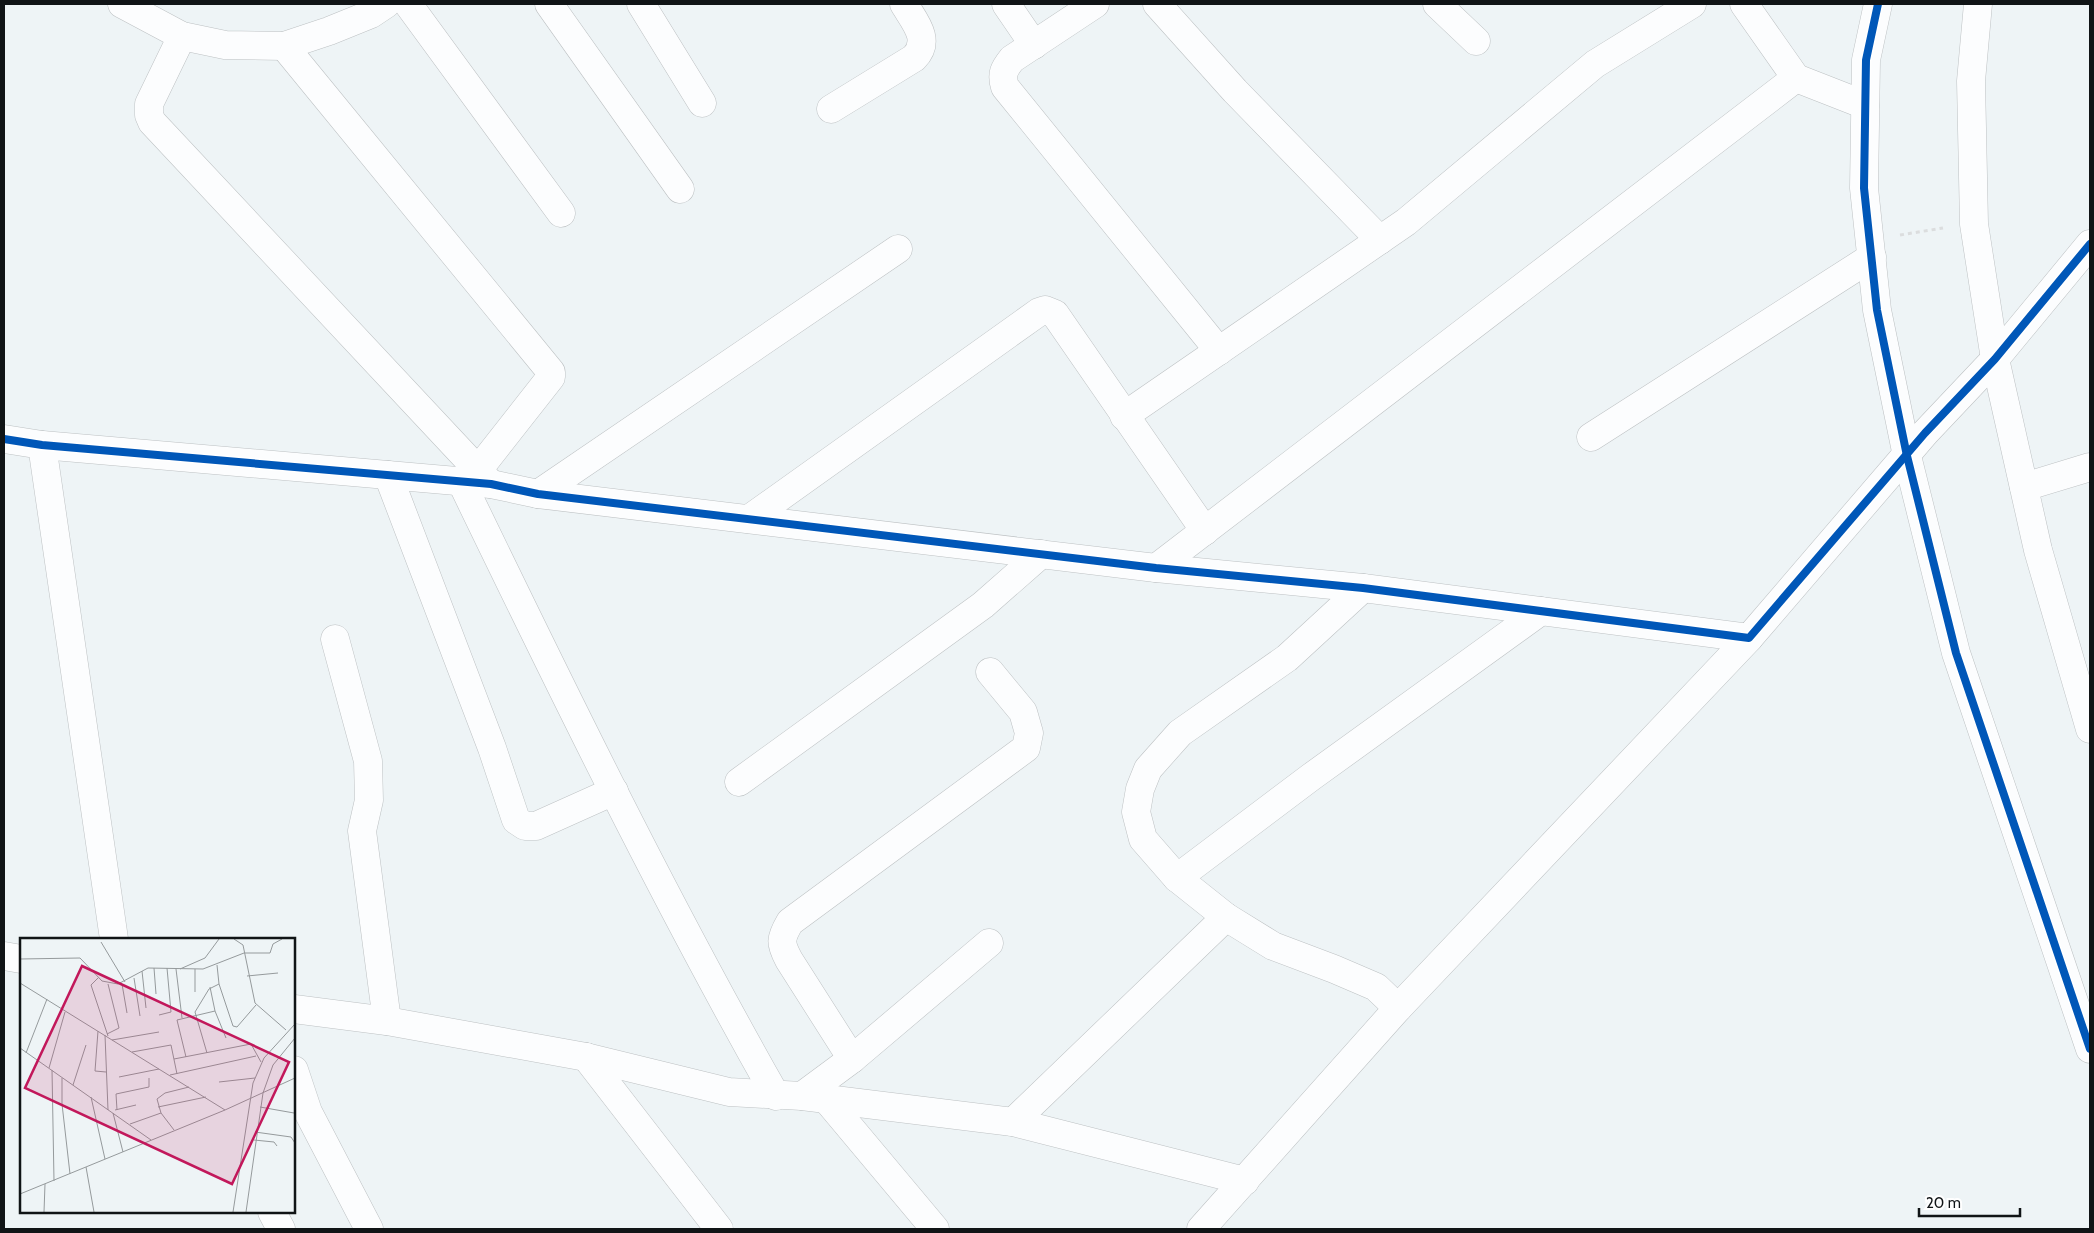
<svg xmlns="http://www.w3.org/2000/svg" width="2094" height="1233" viewBox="0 0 2094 1233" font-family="Cabin,sans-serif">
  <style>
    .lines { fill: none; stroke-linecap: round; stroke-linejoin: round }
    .street-casing { stroke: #bdc1c3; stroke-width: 29 }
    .secondary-casing { stroke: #bdc1c3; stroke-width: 29 }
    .path { stroke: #dbddde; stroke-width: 3; stroke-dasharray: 4 4; stroke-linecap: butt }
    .street { stroke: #fcfdfe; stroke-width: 28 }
    .secondary { stroke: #fcfdfe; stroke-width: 28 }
    .cycleway-casing { stroke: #fff; stroke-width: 11 }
    .cycleway { stroke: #0057b8; stroke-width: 8 }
    .inset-road { fill: none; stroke: #959a9c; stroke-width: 1 }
    .view { fill: #c2185b; fill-opacity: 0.15; stroke: #c2185b; stroke-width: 2.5 }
    .inset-edge { fill: none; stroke: #101416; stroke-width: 2.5 }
  </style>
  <rect width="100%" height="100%" fill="#eef4f6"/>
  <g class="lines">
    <g class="street-casing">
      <g id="street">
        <polyline points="122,4 182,36 225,45 284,46 329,31 371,14 386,4"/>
        <polyline points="408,4 561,213"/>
        <polyline points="549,4 680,189"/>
        <polyline points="641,4 702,103"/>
        <polyline points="1006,4 1034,45"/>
        <path d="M1095,4L1012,59C1004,69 1001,74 1005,87L1219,351"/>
        <polyline points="1157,4 1235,91 1380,240"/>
        <polyline points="1437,4 1476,41"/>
        <polyline points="1744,4 1796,78 1865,105"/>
        <polyline points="1878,4 1866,60 1864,188 1877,310 1907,456 1956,653 2090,1049"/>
        <polyline points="1978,4 1971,81 1974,224 1995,359 2038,550 2090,729"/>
        <polyline points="182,36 149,104 149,115 152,122 491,484"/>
        <polyline points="284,46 551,372 551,377 478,470"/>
        <path d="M831,109L914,58C932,40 914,21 904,4"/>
        <polyline points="1124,416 1406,222 1595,64 1692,4"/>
        <polyline points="1591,437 1872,257"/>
        <polyline points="42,445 114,939"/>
        <polyline points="388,475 492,748 516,820 525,826 536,826 614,791"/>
        <path d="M461,481C561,688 662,895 776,1096"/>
        <polyline points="2024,487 2090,467"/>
        <polyline points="538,494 898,249"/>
        <polyline points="749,519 1039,312 1045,310 1055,314 1205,531"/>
        <polyline points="1156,568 1796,78"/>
        <polyline points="1363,588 1287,658 1180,733 1148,769 1140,789 1136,812 1143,839 1177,878 1226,917 1273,946 1334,969 1376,987 1398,1008"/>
        <polyline points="335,639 368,761 369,800 362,831 387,1021"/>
        <polyline points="739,782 983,605 1041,554"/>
        <polyline points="1177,878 1311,777 1541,611"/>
        <polyline points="4,956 21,959"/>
        <polyline points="294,1009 387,1021 586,1057 729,1092 802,1096 1013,1122 1245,1181"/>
        <polyline points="586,1057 719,1229"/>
        <path d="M852,1059L789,960C780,943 780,939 790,922L1026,748L1029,733L1023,712L990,672"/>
        <polyline points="294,1070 308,1112 369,1229"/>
        <polyline points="802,1096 852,1059 989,943"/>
        <polyline points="827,1100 935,1229"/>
        <polyline points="1013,1122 1226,917"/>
        <polyline points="272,1212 281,1229"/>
        <polyline points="1201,1229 1398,1008 1749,638"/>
      </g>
    </g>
    <g class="secondary-casing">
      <polyline id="secondary" points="4,439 42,445 491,484 538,494 1156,568 1363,588 1749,638 1925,433 1995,359 2090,244"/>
    </g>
    <polyline class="path" points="1900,235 1943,228"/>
    <use href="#street" class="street"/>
    <use href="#secondary" class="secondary"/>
    <g class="cycleway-casing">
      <g id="cycleway">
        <polyline points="1878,4 1866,60 1864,188 1877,310 1907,456 1956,653 2090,1049"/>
        <polyline points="4,439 42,445 491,484 538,494 1156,568 1363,588 1749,638 1925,433 1995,359 2090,244"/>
      </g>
    </g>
    <use href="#cycleway" class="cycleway"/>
  </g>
  <g transform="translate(20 938)">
    <rect width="275" height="275" fill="#eef4f6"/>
    <path class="inset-road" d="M214,1L223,7L235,65L266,92M81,4L105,44M0,21L60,20L82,43L98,46L128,30L183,31L224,15H250L253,6L262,1M197,27L199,46L213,88L217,89L236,67M134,30L136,56M156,31L162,80M160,31L185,20L199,1M122,33L126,70M227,38L258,35M78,40L71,47L88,98M114,40L120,78M0,45L205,172L275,140M102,46L107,75M175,54V31M195,73L206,100M139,77L151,74L147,30M78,93L75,133L86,134M87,96L99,90L88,46M85,97L88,172M92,102L139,94M0,110L131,202M112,114L151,107L157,136M6,115L27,61M187,115L175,74L189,51L199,46M166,119L157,82L195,73L190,49M154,121L231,106L241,124M29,130L45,74M32,132L34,243M150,137L236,118M99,139L139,131M42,140V166L50,236M199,144L235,140M53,147L66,107M71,159L85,221M138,169L186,159M240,169L274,175M95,172L116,167M97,172L96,156L129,149V140M93,175L103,214M110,186L141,175M154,192L141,175L137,161L145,155L169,149M235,194L271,199L275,205M234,202L254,204L257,208M66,229L74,274M0,256L205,172M24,274L25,246M213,274L233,145L244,120L275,86M226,274L243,155L253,127L275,100"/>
    <path class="view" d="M62,28L269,124L212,246L5,150Z"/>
    <rect width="275" height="275" class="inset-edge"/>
  </g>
  <rect width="2094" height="1233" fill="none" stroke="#101416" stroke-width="10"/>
  <path d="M1919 1208v8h101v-8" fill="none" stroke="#101416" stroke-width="2.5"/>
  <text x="1926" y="1208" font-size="15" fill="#101416" stroke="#ffffff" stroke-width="4" paint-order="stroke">20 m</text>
</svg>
